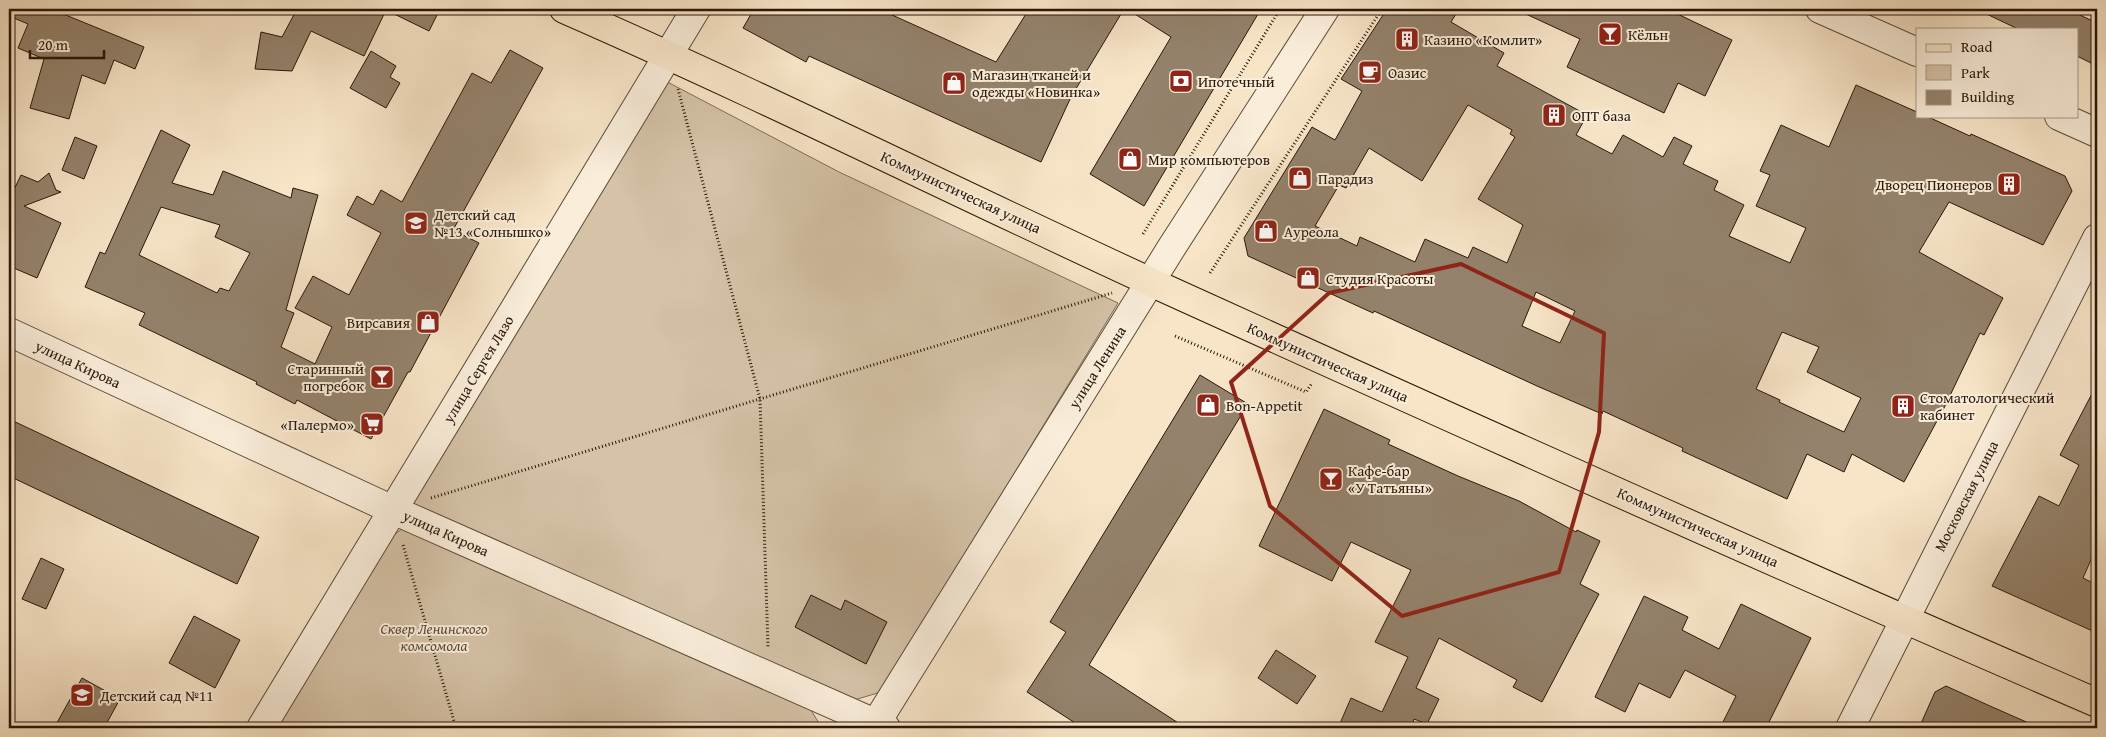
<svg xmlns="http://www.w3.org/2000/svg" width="2106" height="737" viewBox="0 0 2106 737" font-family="'Gentium Book Plus',serif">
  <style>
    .green { fill: #d5c2a7; stroke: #7e6c58 }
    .building { fill: #94826c; stroke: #281708; fill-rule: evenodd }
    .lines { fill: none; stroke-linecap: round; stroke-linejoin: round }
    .minor-casing { stroke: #5c4a38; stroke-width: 30 }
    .major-casing { stroke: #281708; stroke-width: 30 }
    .path { stroke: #281708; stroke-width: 3; stroke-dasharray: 1 2.5; stroke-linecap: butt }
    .minor { stroke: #faeedb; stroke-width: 28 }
    .major { stroke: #f8e5c8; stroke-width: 28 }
    .marked { fill: none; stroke: #8f2418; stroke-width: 4; stroke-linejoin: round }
    .labels { text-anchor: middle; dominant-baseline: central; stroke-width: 4; stroke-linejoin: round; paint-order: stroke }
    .poi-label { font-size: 15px; fill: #281708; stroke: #faeedb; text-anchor: start }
    .street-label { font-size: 15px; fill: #281708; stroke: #faeedb }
    .park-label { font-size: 15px; font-style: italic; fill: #5c4a38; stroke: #faeedb }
  </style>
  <rect width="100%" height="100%" fill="#f8e5c8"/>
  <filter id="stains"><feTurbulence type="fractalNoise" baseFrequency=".004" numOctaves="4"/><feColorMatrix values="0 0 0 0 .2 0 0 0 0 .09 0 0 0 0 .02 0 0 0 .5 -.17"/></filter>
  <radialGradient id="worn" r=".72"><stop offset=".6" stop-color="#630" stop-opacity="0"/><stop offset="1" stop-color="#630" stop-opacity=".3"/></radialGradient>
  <g class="green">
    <polygon points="656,76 839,172 1118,303 881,692 834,706 393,510"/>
    <polygon points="403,528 809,707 822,728 269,728 380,546"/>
  </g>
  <g class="building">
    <polygon points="9,9 51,9 144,47 135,69 114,60 105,84 82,75 69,119 30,108 44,59 18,48 28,24 9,16"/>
    <polygon points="297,9 440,9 429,31 386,10 364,56 311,31 292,71 255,69 261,32 282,37"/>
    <polygon points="754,9 879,9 996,62 1029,9 1124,9 1071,97 1041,162 809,56 806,62 743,28"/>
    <polygon points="1127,9 1261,9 1144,206 1090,174 1171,37"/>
    <path d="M1387,9H1459L1451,22L1504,53L1497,66L1587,115L1576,135L1612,154L1623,135L1663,157L1674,137L1692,146L1683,164L1718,181L1714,190L1744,205L1729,236L1790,263L1806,228L1756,206L1770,175L1760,171L1781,125L1829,147L1856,85L1917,112V116H1926L1970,136L1971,134L2065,176L2072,191L2043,245L1949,202L1919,252L2003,298L1984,335L1980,333L1944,408L1904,482L1852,454L1844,472L1807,454L1787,499L1682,451L1683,448L1603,411L1602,414L1537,386L1374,311L1373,313L1248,256L1244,238L1312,127L1335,140L1362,91L1341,79ZM1468,105L1512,130L1510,134L1515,137L1478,199L1523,225L1507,263L1473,247L1468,258L1425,239L1415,262L1360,237L1357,246L1315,226L1339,185L1346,188L1369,148L1422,181ZM1536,292L1575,311L1560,343L1522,326ZM1782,332L1819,347L1807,372L1861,398L1844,432L1779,402L1780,400L1756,389Z"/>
    <polygon points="1515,9 1667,9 1732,40 1705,96 1678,83 1664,113 1567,67 1580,39"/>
    <polygon points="1976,9 2067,9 2097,23 2097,66 2077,56 2077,29 2018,29"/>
    <path d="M510,50L543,68L453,230L479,243L410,372H408L371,439L297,400L295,404L256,384L257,382L139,325L145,313L85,287L100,252L105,254L161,130L190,145L172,183L213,195L223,171L291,198L293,188L318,195L286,310L294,313L281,347L315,364L332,327L295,308L313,276L349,295L381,233L347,215L357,196L373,205L381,190L402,202L472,73L491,83ZM161,207L220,225L215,237L250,253L229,291L220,288L217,293L139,255Z"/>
    <polygon points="371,51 396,66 390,77 400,83 386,108 350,88"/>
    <polygon points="75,137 97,146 84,179 62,170"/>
    <polygon points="49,173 56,190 61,192 24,206 61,223 37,278 9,266 9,200 21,175 38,182"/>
    <polygon points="1200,375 1248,404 1089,665 1186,728 1083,728 1027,692 1066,632 1050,622"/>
    <polygon points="2097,384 2097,546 2083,578 2097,585 2097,633 1992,586 2039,496 2059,506 2079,465 2060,455"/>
    <polygon points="1324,409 1390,440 1388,444 1458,476 1519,501 1576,532 1577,530 1600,541 1580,584 1599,594 1542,702 1513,687 1517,680 1439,638 1416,688 1439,699 1427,724 1414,719 1412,725 1420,728 1338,728 1351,698 1382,712 1408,657 1375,642 1411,570 1351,542 1332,581 1259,546"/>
    <polygon points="9,419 259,537 237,584 9,476"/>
    <polygon points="41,558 64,569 46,609 22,599"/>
    <polygon points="811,595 841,610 845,600 887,622 866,664 795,627"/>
    <polygon points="1644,596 1688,617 1682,630 1719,649 1741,604 1811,638 1766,728 1720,728 1736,696 1685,670 1670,698 1639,683 1625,712 1595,697"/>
    <polygon points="194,616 240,640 215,688 169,663"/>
    <polygon points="1276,650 1316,676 1297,704 1258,678"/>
    <polygon points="82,678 120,699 104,728 54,728"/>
    <polygon points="1946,686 1990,706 2040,728 1919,728 1935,692"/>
  </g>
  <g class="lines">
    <g class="minor-casing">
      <g id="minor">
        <polyline points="1820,9 1917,52"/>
        <polyline points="2059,116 2097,133"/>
        <polyline points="9,332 393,510 886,728"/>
        <polyline points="261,728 696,9"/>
        <polyline points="873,728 1170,250 1325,9"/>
        <polyline points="1850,728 2097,238"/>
      </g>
    </g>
    <g class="major-casing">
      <path id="major" d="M564,9C763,96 957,193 1155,284C1468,426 1782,567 2097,703"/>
    </g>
    <g class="path">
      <polyline points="678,89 760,399 768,647"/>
      <polyline points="1143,234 1280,9"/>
      <polyline points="1210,273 1382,9"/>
      <polyline points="1175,336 1306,392 1312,383"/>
      <polyline points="431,498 1112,293"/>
      <polyline points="403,545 456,728"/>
    </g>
    <use href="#minor" class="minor"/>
    <use href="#major" class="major"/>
  </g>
  <path class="marked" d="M1461,264L1604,333L1599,432L1559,572L1402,616L1270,506L1231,382L1329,293Z"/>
  <defs>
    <g id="bar-square" transform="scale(1.25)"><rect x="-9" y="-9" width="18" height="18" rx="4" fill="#8f2418" stroke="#faeedb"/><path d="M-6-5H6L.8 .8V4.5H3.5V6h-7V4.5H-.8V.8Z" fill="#fff"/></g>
    <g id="building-square" transform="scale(1.25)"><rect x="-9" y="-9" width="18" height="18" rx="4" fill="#8f2418" stroke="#faeedb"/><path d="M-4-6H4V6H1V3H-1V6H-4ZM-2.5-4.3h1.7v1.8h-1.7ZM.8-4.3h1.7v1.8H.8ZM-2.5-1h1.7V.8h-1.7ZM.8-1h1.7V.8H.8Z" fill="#fff"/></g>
    <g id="cafe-square" transform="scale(1.25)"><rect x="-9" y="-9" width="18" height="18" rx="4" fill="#8f2418" stroke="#faeedb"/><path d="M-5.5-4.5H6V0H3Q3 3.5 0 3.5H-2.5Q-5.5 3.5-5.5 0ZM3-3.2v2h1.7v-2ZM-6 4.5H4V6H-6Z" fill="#fff"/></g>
    <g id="bank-square" transform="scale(1.25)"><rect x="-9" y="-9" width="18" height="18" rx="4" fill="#8f2418" stroke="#faeedb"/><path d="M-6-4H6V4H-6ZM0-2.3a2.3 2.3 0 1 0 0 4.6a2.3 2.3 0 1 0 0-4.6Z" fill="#fff"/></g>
    <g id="shop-square" transform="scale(1.25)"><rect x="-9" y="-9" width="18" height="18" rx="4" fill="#8f2418" stroke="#faeedb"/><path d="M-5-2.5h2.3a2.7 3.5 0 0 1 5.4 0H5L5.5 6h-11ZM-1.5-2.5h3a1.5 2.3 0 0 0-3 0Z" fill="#fff"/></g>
    <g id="school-square" transform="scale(1.25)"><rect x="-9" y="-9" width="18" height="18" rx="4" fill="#8f2418" stroke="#faeedb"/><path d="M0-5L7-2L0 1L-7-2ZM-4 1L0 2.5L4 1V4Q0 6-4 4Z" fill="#fff"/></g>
    <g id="supermarket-square" transform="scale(1.25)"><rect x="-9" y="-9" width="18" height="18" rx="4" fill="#8f2418" stroke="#faeedb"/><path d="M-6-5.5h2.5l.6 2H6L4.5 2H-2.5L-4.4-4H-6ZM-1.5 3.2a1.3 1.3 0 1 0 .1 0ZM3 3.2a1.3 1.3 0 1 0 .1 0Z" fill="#fff"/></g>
  </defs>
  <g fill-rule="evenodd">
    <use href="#bar-square" x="1610" y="34"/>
    <use href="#building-square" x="1407" y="39"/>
    <use href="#cafe-square" x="1370" y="72"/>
    <use href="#bank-square" x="1181" y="81"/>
    <use href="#shop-square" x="954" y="83"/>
    <use href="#building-square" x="1554" y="115"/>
    <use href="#shop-square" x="1130" y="159"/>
    <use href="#shop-square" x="1300" y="178"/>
    <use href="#building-square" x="2009" y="184"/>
    <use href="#school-square" x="416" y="223"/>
    <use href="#shop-square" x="1266" y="231"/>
    <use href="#shop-square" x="1308" y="278"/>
    <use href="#shop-square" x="428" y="322"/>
    <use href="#bar-square" x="382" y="377"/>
    <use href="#shop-square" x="1208" y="405"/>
    <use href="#building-square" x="1903" y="406"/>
    <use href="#supermarket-square" x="372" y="424"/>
    <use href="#bar-square" x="1331" y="479"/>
    <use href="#school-square" x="82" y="695"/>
  </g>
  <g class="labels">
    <g class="poi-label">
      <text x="1628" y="34">Кёльн</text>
      <text x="1424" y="39">Казино «Комлит»</text>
      <text x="1388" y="72">Оазис</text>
      <text x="972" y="74">Магазин тканей и<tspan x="972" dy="17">одежды «Новинка»</tspan></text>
      <text x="1198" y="81">Ипотечный</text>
      <text x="1572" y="115">ОПТ база</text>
      <text x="1148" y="159">Мир компьютеров</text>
      <text x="1318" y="178">Парадиз</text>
      <text x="1992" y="184" text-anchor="end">Дворец Пионеров</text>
      <text x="434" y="214">Детский сад<tspan x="434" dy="17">№13 «Солнышко»</tspan></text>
      <text x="1284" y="231">Ауреола</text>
      <text x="1326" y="278">Студия Красоты</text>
      <text x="410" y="322" text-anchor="end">Вирсавия</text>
      <text x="364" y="368" text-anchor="end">Старинный<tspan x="364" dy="17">погребок</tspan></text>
      <text x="1920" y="397">Стоматологический<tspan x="1920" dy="17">кабинет</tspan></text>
      <text x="1226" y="405">Bon-Appetit</text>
      <text x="354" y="424" text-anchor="end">«Палермо»</text>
      <text x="1348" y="470">Кафе-бар<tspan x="1348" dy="17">«У Татьяны»</tspan></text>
      <text x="100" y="695">Детский сад №11</text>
    </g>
    <g class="street-label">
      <text transform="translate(961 192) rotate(25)">Коммунистическая улица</text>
      <text transform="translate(1328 362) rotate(24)">Коммунистическая улица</text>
      <text transform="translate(78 364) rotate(25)">улица Кирова</text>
      <text transform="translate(1097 367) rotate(-58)">улица Ленина</text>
      <text transform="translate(478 369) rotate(-59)">улица Сергея Лазо</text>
      <text transform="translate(1966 496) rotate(-63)">Московская улица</text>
      <text transform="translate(1698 527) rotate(24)">Коммунистическая улица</text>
      <text transform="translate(446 533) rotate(24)">улица Кирова</text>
    </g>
    <g class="park-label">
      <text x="434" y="628">Сквер Ленинского<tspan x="434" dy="17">комсомола</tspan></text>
    </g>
  </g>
  <rect width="2106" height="737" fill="none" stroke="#f8e5c8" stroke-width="30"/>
  <rect x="10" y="10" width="2086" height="717" fill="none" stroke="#281708" stroke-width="2.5"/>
  <rect x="15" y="15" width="2076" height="707" fill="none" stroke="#281708"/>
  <rect x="1916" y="28" width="162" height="90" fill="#faeedb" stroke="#a69887"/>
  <rect x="1926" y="44" width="25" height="8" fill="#f8e5c8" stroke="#a69887"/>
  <text x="1961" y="52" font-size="15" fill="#281708">Road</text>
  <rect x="1926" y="65" width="25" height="15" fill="#d5c2a7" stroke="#a69887"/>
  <text x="1961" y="78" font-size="15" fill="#281708">Park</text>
  <rect x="1926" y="90" width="25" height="15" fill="#94826c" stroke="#a69887"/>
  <text x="1961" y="102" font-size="15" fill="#281708">Building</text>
  <path d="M30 50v8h74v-8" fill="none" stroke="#281708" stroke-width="2.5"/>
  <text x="38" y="50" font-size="15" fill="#281708" stroke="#faeedb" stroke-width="4" paint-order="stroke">20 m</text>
  <rect width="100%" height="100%" filter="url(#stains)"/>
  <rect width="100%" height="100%" fill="url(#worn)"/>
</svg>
